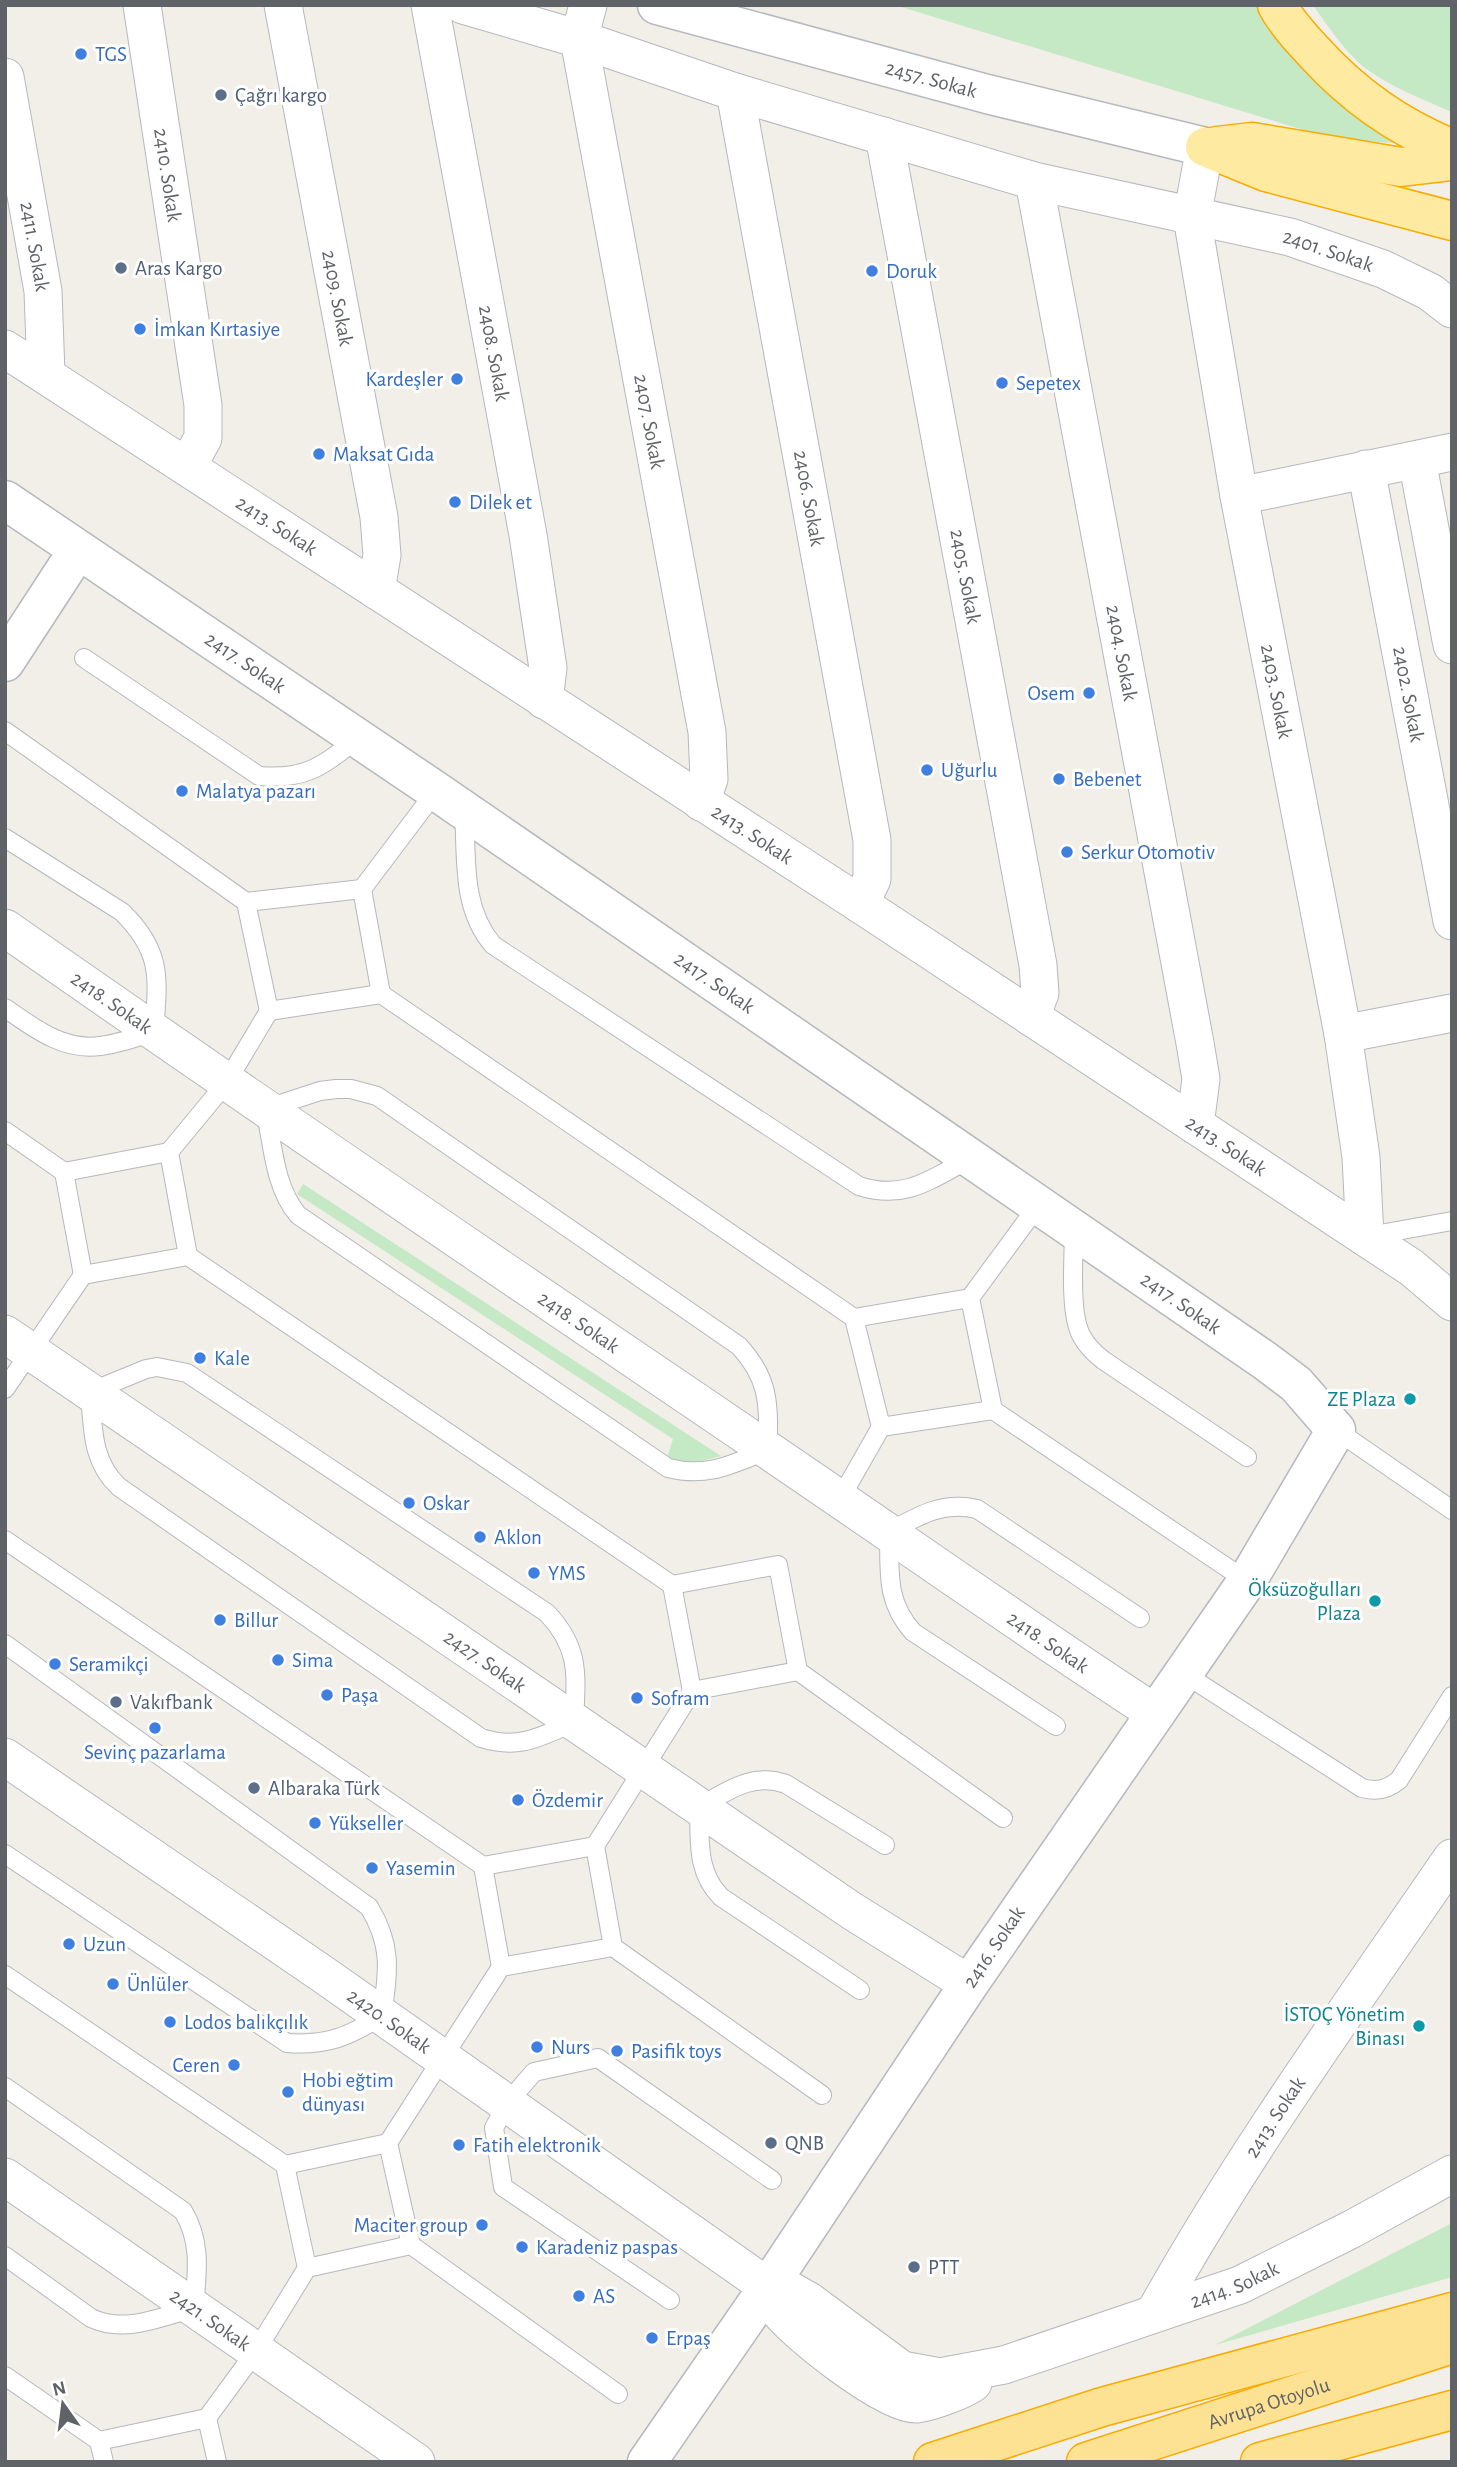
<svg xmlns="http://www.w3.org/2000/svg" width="1457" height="2467" viewBox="0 0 1457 2467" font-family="'Alegreya Sans',sans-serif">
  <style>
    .green { fill: #c5e8c5 }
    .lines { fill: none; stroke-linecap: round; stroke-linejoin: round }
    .service-casing { stroke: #b5b8bc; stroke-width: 20 }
    .minor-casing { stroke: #b5b8bc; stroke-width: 39 }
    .tertiary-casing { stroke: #b5b8bc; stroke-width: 41 }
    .secondary-casing { stroke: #b6babf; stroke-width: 41 }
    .trunk-casing { stroke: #f9ab00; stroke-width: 41 }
    .motorway-casing { stroke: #f9ab00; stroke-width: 41 }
    .service { stroke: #fff; stroke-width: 18 }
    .minor { stroke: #fff; stroke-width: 37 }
    .tertiary { stroke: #fff; stroke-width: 38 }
    .secondary { stroke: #fff; stroke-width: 38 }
    .trunk { stroke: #feeaa1; stroke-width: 38 }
    .motorway { stroke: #fde293; stroke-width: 38 }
    .shop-dot { fill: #3f7fe0; stroke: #fff; stroke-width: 2.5 }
    .service-dot { fill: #5c6f8a; stroke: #fff; stroke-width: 2.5 }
    .culture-dot { fill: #0f9aa8; stroke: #fff; stroke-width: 2.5 }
    .labels { text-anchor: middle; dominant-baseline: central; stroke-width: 6; stroke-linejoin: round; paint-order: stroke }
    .shop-label { font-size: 21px; fill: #366cbe; stroke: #fff; text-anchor: start }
    .street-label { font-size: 21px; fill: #5f6368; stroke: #fff }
    .service-label { font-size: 21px; fill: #4e5e75; stroke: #fff; text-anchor: start }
    .culture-label { font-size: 21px; fill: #0d838f; stroke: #fff; text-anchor: end }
  </style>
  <rect width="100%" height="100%" fill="#f1efe8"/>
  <g class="green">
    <polygon points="895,5 1256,5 1274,37 1329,90 1394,143 1333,139"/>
    <path d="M1313,5H1452V112C1424,100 1389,86 1365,68C1346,53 1327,25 1313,5Z"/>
    <polygon points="303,1184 721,1456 686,1465 667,1458 673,1439 297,1194"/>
    <polygon points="1452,2223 1452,2277 1215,2345"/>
  </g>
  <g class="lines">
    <g class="service-casing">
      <g id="service">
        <path d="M84,658L259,776C306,780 322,766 357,739"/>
        <polyline points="5,731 246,902 362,889 381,994 269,1011 246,902"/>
        <path d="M464,811C467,858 461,908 493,945L859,1186C905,1201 931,1179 971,1158"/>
        <path d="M5,838L122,912C163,952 158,979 154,1032C136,1037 118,1044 100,1046C63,1051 34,1028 5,1008"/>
        <polyline points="362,889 436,791"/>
        <polyline points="381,994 854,1318 881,1427 993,1410 970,1298 854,1318"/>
        <path d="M336,1089H351L377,1096L739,1346C771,1381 768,1405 768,1450C732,1464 708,1478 668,1468L298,1215C274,1187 273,1144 265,1109L320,1091Z"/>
        <polyline points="5,1131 64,1172 169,1152 188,1256"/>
        <polyline points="169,1152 226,1083 269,1011"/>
        <polyline points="64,1172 83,1275 188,1256 672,1585 692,1691 798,1671"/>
        <path d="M1074,1229C1074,1257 1069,1311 1081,1335C1086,1345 1094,1353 1103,1360L1247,1457"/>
        <polyline points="1369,1236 1452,1221"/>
        <polyline points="970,1298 1039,1204"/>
        <path d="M157,1367L187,1373L547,1613C581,1649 576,1676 574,1722C540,1737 519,1750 481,1738L119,1487C91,1461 93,1427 90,1392L146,1369Z"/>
        <polyline points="5,1389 83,1275"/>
        <polyline points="993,1410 1247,1581"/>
        <polyline points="1336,1430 1452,1510"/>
        <polyline points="840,1499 881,1427"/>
        <polyline points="5,1540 483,1866 595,1846 613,1947 822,2095"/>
        <polyline points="672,1585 778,1565 798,1671 1003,1818"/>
        <path d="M5,1644L369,1907C393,1946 388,1972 382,2016C349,2036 328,2046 287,2043L5,1854"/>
        <path d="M1183,1673L1362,1788C1376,1792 1387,1790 1399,1780L1452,1696"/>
        <path d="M1056,1726L913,1632C885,1601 890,1571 889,1532C918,1516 942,1501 977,1509L1140,1618"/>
        <polyline points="595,1846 692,1691"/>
        <polyline points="483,1866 501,1967 613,1947"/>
        <polyline points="5,1975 285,2165"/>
        <path d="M860,1990L721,1897C696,1872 700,1840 699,1807C728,1791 752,1772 786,1784L885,1845"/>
        <path d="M5,2087L183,2211C202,2242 197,2273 194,2308C161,2317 124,2334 91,2318L5,2256"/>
        <polyline points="411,2245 618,2394"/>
        <polyline points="307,2268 411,2245 388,2143 501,1967"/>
        <polyline points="670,2300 503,2187 494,2128 507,2103 534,2072 598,2058 772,2180"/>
        <polyline points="5,2376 99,2441"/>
        <polyline points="207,2418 217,2462"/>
        <polyline points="104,2462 99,2441 207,2418 256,2351 307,2268 285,2165 388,2143"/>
      </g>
    </g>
    <g class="minor-casing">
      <g id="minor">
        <path id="s1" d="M142,5L203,405V438L187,467"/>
        <path id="s2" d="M283,5L379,517L382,555L376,590"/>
        <path id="s3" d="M430,5L528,535L548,668L544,700"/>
        <path id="s4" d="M463,5L579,39L735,92L1034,181L1290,237L1383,269L1430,292L1452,309"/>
        <path id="s5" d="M588,5L579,39L707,732L709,779L701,802"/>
        <path id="s6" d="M5,77L43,291L46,374"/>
        <path id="s7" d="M735,92L872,840V879L860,904"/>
        <path id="s8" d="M884,136L1038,965L1040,993L1031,1017"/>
        <path id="s9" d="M1205,147L1192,217L1239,496L1343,1034L1361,1157L1365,1237"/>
        <path id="s10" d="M1034,181L1195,1043L1201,1079L1195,1125"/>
        <path id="s11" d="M5,349L860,904L1412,1268L1452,1302"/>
        <polyline points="1417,460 1452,645"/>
        <path id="s12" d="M1366,469L1452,921"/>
        <polyline points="1239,496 1452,452"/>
        <path id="s13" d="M5,928C252,1101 501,1269 750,1438C885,1529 1018,1624 1155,1713"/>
        <polyline points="1343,1034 1452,1013"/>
        <path id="s14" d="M5,1334L852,1911L969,1984"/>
        <path id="s15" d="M5,1757L324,1975L768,2287"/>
        <path id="s16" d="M5,2177L416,2462"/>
        <path id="s17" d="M768,2287L786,2288L809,2301L902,2370L940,2377L1004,2365L1240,2285L1352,2229L1452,2174"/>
        <path d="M768,2287C770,2294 772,2302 776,2307C792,2331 889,2407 917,2404C932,2402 961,2391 973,2383"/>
        <path id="s18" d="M1155,2312C1243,2154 1350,2007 1452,1858"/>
      </g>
    </g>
    <g class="tertiary-casing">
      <g id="tertiary">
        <path id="s19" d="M5,500L436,791L1264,1360L1296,1384L1336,1430L1247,1581L969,1984L768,2287L647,2462"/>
        <polyline points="5,662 78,550"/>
      </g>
    </g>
    <g class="secondary-casing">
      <g id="secondary">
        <path id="s20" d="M657,5L987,94L1205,147"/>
      </g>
    </g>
    <g class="trunk-casing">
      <g id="trunk">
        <path d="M1277,5C1286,22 1301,38 1314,52C1354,96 1397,126 1452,149"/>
        <polyline points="1217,146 1252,142 1401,167 1452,161"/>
        <polyline points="1205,147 1266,172 1452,221"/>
      </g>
    </g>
    <g class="motorway-casing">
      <g id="motorway">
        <polyline points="933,2462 1102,2407 1452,2312"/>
        <path id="s21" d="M1086,2462L1452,2344"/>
        <polyline points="1260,2462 1452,2410"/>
      </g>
    </g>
    <use href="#service" class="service"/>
    <use href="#minor" class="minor"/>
    <use href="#tertiary" class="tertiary"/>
    <use href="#secondary" class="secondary"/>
    <use href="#trunk" class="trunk"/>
    <use href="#motorway" class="motorway"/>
  </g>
  <g class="shop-dot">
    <circle cx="81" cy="54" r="7"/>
    <circle cx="872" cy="271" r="7"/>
    <circle cx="140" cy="329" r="7"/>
    <circle cx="457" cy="379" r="7"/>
    <circle cx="1002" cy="383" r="7"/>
    <circle cx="319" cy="454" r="7"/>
    <circle cx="455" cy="502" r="7"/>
    <circle cx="1089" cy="693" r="7"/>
    <circle cx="927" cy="770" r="7"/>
    <circle cx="1059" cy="779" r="7"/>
    <circle cx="182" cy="791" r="7"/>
    <circle cx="1067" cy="852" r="7"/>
    <circle cx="200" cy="1358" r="7"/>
    <circle cx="409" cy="1503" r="7"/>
    <circle cx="480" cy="1537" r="7"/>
    <circle cx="534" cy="1573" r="7"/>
    <circle cx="220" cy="1620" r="7"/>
    <circle cx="278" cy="1660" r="7"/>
    <circle cx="55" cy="1664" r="7"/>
    <circle cx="327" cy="1695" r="7"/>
    <circle cx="637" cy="1698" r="7"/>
    <circle cx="155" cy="1728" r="7"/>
    <circle cx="518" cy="1800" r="7"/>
    <circle cx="315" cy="1823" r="7"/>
    <circle cx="372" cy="1868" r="7"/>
    <circle cx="69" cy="1944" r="7"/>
    <circle cx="113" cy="1984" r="7"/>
    <circle cx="170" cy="2022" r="7"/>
    <circle cx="537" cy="2047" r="7"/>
    <circle cx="617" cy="2051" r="7"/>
    <circle cx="234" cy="2065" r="7"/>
    <circle cx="288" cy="2092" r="7"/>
    <circle cx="459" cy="2145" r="7"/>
    <circle cx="482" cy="2225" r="7"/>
    <circle cx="522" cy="2247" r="7"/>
    <circle cx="579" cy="2296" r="7"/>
    <circle cx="652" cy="2338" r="7"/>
  </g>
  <g class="service-dot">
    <circle cx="221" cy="95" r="7"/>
    <circle cx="121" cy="268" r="7"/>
    <circle cx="116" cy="1702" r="7"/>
    <circle cx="254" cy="1788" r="7"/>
    <circle cx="771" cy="2143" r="7"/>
    <circle cx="914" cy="2267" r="7"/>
  </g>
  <g class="culture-dot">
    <circle cx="1410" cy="1399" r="7"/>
    <circle cx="1375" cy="1601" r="7"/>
    <circle cx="1419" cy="2026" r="7"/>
  </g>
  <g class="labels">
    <g class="shop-label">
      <text x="95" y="54">TGS</text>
      <text x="886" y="271">Doruk</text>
      <text x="154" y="329">İmkan Kırtasiye</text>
      <text x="443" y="379" text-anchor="end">Kardeşler</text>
      <text x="1016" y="383">Sepetex</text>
      <text x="333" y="454">Maksat Gıda</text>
      <text x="469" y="502">Dilek et</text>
      <text x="1075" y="693" text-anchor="end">Osem</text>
      <text x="941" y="770">Uğurlu</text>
      <text x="1073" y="779">Bebenet</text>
      <text x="196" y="791">Malatya pazarı</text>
      <text x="1081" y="852">Serkur Otomotiv</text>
      <text x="214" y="1358">Kale</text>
      <text x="423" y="1503">Oskar</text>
      <text x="494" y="1537">Aklon</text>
      <text x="548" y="1573">YMS</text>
      <text x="234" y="1620">Billur</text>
      <text x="292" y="1660">Sima</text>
      <text x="69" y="1664">Seramikçi</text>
      <text x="341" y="1695">Paşa</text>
      <text x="651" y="1698">Sofram</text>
      <text x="155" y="1752" text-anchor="middle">Sevinç pazarlama</text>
      <text x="532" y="1800">Özdemir</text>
      <text x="329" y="1823">Yükseller</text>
      <text x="386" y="1868">Yasemin</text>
      <text x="83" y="1944">Uzun</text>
      <text x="127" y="1984">Ünlüler</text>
      <text x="184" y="2022">Lodos balıkçılık</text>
      <text x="551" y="2047">Nurs</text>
      <text x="631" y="2051">Pasifik toys</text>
      <text x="220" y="2065" text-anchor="end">Ceren</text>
      <text x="302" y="2080">Hobi eğtim<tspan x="302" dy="24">dünyası</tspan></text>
      <text x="473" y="2145">Fatih elektronik</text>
      <text x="468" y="2225" text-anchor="end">Maciter group</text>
      <text x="536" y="2247">Karadeniz paspas</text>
      <text x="593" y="2296">AS</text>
      <text x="666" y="2338">Erpaş</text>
    </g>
    <g class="street-label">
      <text stroke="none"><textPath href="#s20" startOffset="284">2457. Sokak</textPath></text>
      <text stroke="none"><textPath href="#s1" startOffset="172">2410. Sokak</textPath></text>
      <text stroke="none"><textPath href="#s6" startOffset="172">2411. Sokak</textPath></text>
      <text stroke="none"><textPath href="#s4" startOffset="900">2401. Sokak</textPath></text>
      <text stroke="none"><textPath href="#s2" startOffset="298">2409. Sokak</textPath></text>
      <text stroke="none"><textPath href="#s3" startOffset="354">2408. Sokak</textPath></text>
      <text stroke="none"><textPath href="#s5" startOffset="424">2407. Sokak</textPath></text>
      <text stroke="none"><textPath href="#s7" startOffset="413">2406. Sokak</textPath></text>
      <text stroke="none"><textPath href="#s11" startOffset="324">2413. Sokak</textPath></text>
      <text stroke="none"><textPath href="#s8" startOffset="448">2405. Sokak</textPath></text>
      <text stroke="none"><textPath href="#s10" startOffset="480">2404. Sokak</textPath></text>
      <text stroke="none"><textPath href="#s19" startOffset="290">2417. Sokak</textPath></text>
      <text stroke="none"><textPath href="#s9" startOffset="553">2403. Sokak</textPath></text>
      <text stroke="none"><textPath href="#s12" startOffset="229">2402. Sokak</textPath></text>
      <text stroke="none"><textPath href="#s11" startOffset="891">2413. Sokak</textPath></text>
      <text stroke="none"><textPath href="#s19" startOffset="858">2417. Sokak</textPath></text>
      <text stroke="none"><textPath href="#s13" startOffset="130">2418. Sokak</textPath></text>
      <text stroke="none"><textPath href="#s11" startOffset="1458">2413. Sokak</textPath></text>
      <text stroke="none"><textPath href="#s19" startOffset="1424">2417. Sokak</textPath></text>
      <text stroke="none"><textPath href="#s13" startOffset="696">2418. Sokak</textPath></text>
      <text stroke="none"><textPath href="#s13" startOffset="1264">2418. Sokak</textPath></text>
      <text stroke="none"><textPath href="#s14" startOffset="581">2427. Sokak</textPath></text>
      <text transform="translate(994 1947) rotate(-56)">2416. Sokak</text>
      <text stroke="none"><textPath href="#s15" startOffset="466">2420. Sokak</textPath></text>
      <text stroke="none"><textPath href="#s18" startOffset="229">2413. Sokak</textPath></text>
      <text stroke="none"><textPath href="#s17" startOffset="508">2414. Sokak</textPath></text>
      <text stroke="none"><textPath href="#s16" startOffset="250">2421. Sokak</textPath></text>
      <text stroke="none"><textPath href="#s21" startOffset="192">Avrupa Otoyolu</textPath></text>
    </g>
    <g class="service-label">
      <text x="235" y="95">Çağrı kargo</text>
      <text x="135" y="268">Aras Kargo</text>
      <text x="130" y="1702">Vakıfbank</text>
      <text x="268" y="1788">Albaraka Türk</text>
      <text x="785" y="2143">QNB</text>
      <text x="928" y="2267">PTT</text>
    </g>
    <g class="culture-label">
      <text x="1396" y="1399">ZE Plaza</text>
      <text x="1361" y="1589">Öksüzoğulları<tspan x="1361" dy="24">Plaza</tspan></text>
      <text x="1405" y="2014">İSTOÇ Yönetim<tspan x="1405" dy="24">Binası</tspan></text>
    </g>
  </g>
  <rect width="1457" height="2467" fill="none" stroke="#5f6368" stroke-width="14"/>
  <g transform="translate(63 2404) rotate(346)" stroke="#ffffff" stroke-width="5" paint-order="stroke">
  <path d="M0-5L12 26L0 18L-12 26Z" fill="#5f6368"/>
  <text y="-10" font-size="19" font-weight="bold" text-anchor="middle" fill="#5f6368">N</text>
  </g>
</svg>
